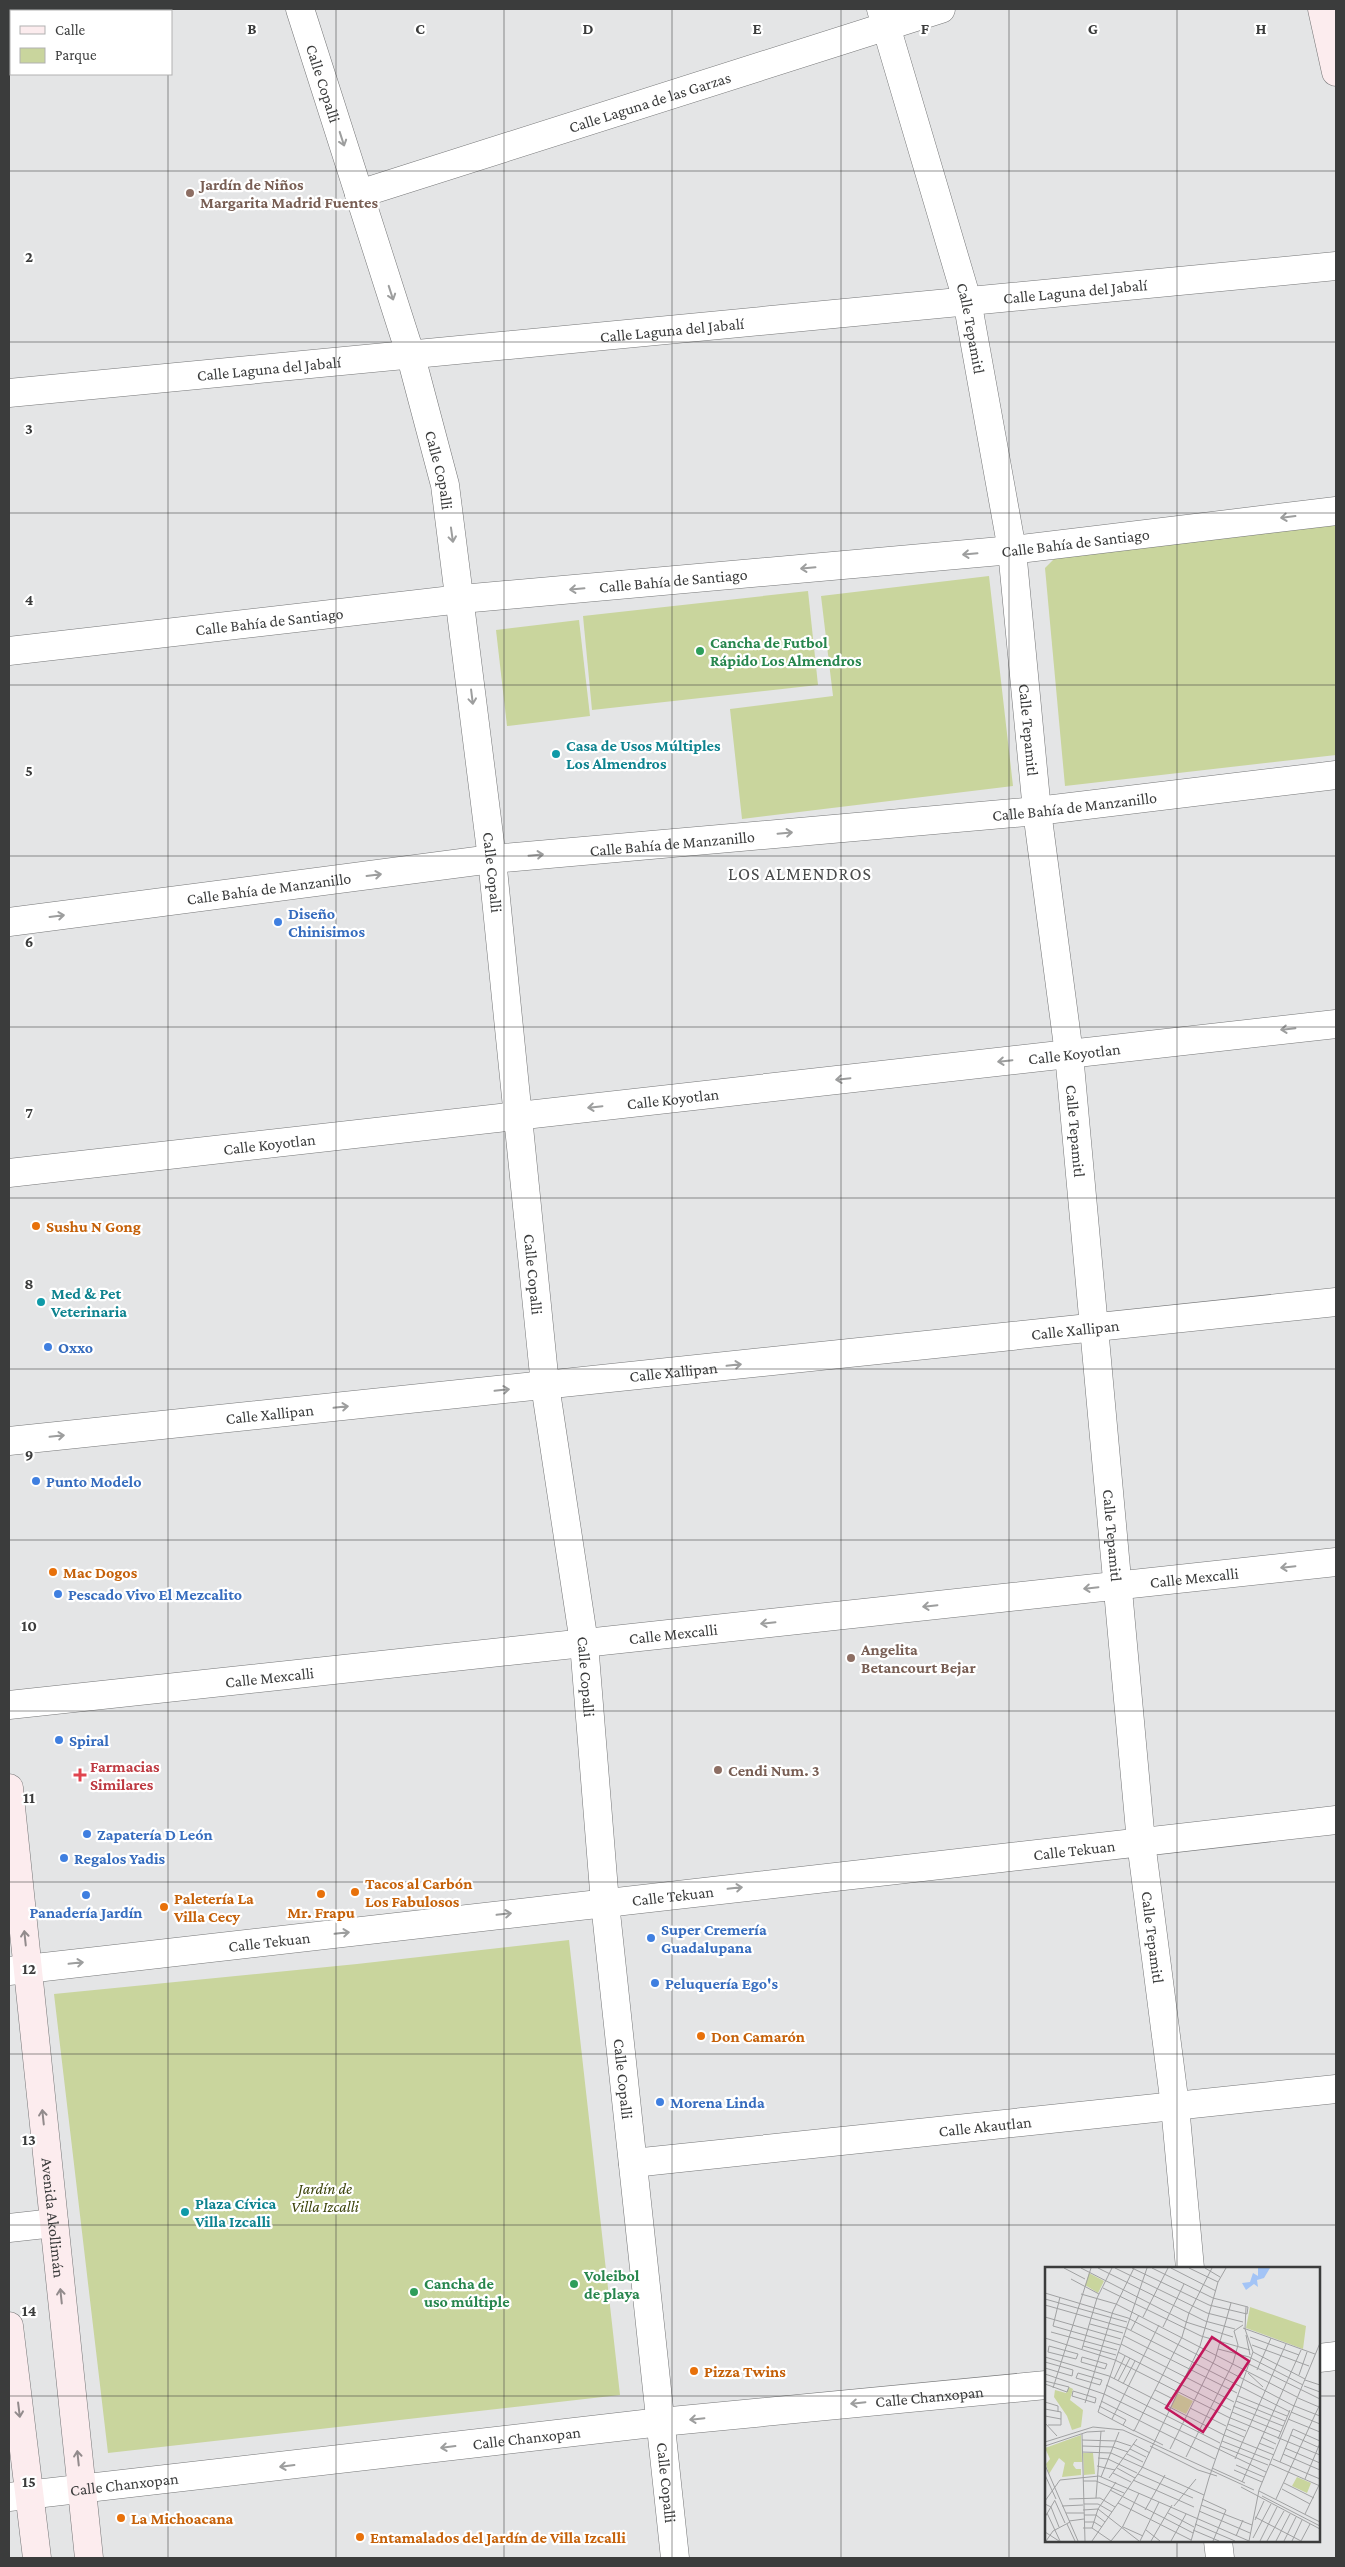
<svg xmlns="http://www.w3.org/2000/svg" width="1345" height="2567" viewBox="0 0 1345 2567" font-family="'Crimson Pro',serif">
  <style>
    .green { fill: #c9d59d }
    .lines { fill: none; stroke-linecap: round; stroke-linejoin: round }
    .street-casing { stroke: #757677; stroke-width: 29 }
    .secondary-casing { stroke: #757677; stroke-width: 29 }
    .street { stroke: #fff; stroke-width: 28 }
    .secondary { stroke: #fcecee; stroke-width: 28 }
    .oneway { stroke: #9d9e9e }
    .oneway2 { stroke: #928b8c }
    .grid { fill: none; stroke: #3b3c3c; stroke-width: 1; stroke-opacity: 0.55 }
    .education-dot { fill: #8d6e63; stroke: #fff; stroke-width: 2 }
    .leisure-dot { fill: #2e9e5b; stroke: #fff; stroke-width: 2 }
    .culture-dot { fill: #0f9aa8; stroke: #fff; stroke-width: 2 }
    .shop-dot { fill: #3f7fe0; stroke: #fff; stroke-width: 2 }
    .food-dot { fill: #e8710a; stroke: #fff; stroke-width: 2 }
    .health-dot { fill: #e0444e; stroke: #fff; stroke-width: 2 }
    .labels { text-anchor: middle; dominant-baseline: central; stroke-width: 4.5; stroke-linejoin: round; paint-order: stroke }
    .street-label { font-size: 16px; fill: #3b3c3c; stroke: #fff }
    .education-label { font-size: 16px; font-weight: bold; fill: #785e54; stroke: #fff; text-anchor: start }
    .leisure-label { font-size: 16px; font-weight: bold; fill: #27864d; stroke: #fff; text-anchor: start }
    .culture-label { font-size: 16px; font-weight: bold; fill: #0d838f; stroke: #fff; text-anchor: start }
    .shop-label { font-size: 16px; font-weight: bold; fill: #366cbe; stroke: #fff; text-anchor: start }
    .food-label { font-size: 16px; font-weight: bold; fill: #c56008; stroke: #fff; text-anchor: start }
    .health-label { font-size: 16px; font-weight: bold; fill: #be3a42; stroke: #fff; text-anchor: start }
    .park-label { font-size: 16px; font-style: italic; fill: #3b430a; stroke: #fff }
    .neighbourhood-label { font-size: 18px; letter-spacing: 1px; fill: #4a4b4c; stroke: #fff }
    .inset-road { fill: none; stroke: #a0a1a2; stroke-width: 1 }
    .view { fill: #c2185b; fill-opacity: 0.15; stroke: #c2185b; stroke-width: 2.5 }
    .inset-edge { fill: none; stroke: #3b3c3c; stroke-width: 2.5 }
    .grid-label { font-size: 16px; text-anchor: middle; font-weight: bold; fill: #3b3c3c; stroke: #fff; stroke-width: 4.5; stroke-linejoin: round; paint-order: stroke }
  </style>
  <rect width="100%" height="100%" fill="#e4e5e6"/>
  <g class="green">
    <polygon points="1336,525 1336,755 1065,786 1045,568 1060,553"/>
    <polygon points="989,576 1013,786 742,819 730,709 833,696 821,596"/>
    <polygon points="808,591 818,685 592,710 583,616"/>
    <polygon points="579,620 590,716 507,726 496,630"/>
    <polygon points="569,1940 620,2395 108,2453 54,1994 357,1964"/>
  </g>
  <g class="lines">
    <g class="street-casing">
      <g id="street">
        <path id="s1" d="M300,9L410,353L445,485L492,859L545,1385L584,1643L605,1903L675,2558"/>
        <path id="s2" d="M881,9L967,300L1012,550L1037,811L1069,1054L1141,1842L1175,2106L1190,2268"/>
        <polyline points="144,11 152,9"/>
        <polyline points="9,55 11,54"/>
        <path id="s3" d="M359,194L941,9"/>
        <path id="s4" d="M9,393L1336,266"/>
        <path id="s5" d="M9,651L461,599L1012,550L1336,511"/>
        <path id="s6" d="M9,922L492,859L1037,811L1336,775"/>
        <path id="s7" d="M9,1173L1336,1024"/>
        <path id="s8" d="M9,1441L1336,1302"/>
        <path id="s9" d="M9,1705L1336,1562"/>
        <path id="s10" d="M9,1971L1336,1820"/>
        <path id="s11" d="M633,2163L1336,2089"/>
        <polyline points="9,2228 54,2223"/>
        <polyline points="1319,2358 1336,2356"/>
        <path id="s12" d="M9,2497L661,2422L1046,2385"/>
        <polyline points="1218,2541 1220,2558"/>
      </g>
    </g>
    <g class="secondary-casing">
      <g id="secondary">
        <polyline points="1322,9 1336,72"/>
        <path id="s13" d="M9,1788L89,2558"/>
        <polyline points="9,2326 37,2558"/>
      </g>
    </g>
    <use href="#street" class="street"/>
    <use href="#secondary" class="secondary"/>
  </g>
  <defs><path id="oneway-shaft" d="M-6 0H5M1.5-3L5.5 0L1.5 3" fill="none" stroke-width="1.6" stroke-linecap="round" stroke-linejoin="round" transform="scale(1.25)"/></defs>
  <g class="oneway">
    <use href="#oneway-shaft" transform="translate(342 139) rotate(72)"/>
    <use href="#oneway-shaft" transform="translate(391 293) rotate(72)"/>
    <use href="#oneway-shaft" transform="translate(1288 517) rotate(173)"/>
    <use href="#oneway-shaft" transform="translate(452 535) rotate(82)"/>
    <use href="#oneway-shaft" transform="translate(970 554) rotate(175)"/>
    <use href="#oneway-shaft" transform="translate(808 568) rotate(175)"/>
    <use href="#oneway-shaft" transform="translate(577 589) rotate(175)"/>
    <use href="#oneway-shaft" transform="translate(472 697) rotate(83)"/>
    <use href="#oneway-shaft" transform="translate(785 833) rotate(-5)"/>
    <use href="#oneway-shaft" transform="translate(536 855) rotate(-5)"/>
    <use href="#oneway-shaft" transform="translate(374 875) rotate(-7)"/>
    <use href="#oneway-shaft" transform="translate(57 916) rotate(-7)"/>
    <use href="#oneway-shaft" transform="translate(1288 1029) rotate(174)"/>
    <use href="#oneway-shaft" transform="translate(1005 1061) rotate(174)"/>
    <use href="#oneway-shaft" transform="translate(843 1079) rotate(174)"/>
    <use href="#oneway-shaft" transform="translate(595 1107) rotate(174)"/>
    <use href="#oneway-shaft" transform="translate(734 1365) rotate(-6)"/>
    <use href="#oneway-shaft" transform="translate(502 1390) rotate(-6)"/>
    <use href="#oneway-shaft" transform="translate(341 1407) rotate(-6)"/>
    <use href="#oneway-shaft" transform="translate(57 1436) rotate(-6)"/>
    <use href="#oneway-shaft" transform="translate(1288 1567) rotate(174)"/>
    <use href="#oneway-shaft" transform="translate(1091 1588) rotate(174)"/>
    <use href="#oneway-shaft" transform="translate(930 1606) rotate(174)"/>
    <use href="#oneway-shaft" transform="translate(768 1623) rotate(174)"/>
    <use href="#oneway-shaft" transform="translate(735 1888) rotate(-6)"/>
    <use href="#oneway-shaft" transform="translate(504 1914) rotate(-6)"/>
    <use href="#oneway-shaft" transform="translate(342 1933) rotate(-6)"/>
    <use href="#oneway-shaft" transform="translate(76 1963) rotate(-6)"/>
    <use href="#oneway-shaft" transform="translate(858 2403) rotate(174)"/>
    <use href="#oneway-shaft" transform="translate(697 2419) rotate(174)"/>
    <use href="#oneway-shaft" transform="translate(448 2447) rotate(173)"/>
    <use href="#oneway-shaft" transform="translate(287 2466) rotate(173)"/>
  </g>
  <g class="oneway2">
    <use href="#oneway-shaft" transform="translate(25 1938) rotate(-96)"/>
    <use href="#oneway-shaft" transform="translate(43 2117) rotate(-96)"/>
    <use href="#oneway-shaft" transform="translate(61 2296) rotate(-96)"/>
    <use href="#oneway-shaft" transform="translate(19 2410) rotate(83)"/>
    <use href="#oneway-shaft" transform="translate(78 2458) rotate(-96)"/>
  </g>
  <path class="grid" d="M168,9V11M336,9V2558M504,9V2558M672,9V2558M841,9V2558M1009,9V2558M1177,9V2268M168,74V2558M9,171H1336M9,342H1336M9,513H1336M9,685H1336M9,856H1336M9,1027H1336M9,1198H1336M9,1369H1336M9,1540H1336M9,1711H1336M9,1882H1336M9,2054H1336M9,2225H1336M9,2396H1046M1319,2396H1336M1177,2541V2558"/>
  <g class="education-dot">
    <circle cx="190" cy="193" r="5"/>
    <circle cx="851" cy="1658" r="5"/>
    <circle cx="718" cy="1770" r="5"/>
  </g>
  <g class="leisure-dot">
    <circle cx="700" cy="651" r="5"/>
    <circle cx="574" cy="2284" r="5"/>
    <circle cx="414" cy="2292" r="5"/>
  </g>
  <g class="culture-dot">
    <circle cx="556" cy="754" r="5"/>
    <circle cx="41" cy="1302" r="5"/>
    <circle cx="185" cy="2212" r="5"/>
  </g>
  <g class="shop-dot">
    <circle cx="278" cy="922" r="5"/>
    <circle cx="48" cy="1347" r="5"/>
    <circle cx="36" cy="1481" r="5"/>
    <circle cx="58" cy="1594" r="5"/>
    <circle cx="59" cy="1740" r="5"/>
    <circle cx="87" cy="1834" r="5"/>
    <circle cx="64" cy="1858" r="5"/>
    <circle cx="86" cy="1895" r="5"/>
    <circle cx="651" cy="1938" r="5"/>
    <circle cx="655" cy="1983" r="5"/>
    <circle cx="660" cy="2102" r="5"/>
  </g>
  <g class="food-dot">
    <circle cx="36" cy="1226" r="5"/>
    <circle cx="53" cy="1572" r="5"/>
    <circle cx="355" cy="1892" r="5"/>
    <circle cx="321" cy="1894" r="5"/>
    <circle cx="164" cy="1907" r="5"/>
    <circle cx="701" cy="2036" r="5"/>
    <circle cx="694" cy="2371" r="5"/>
    <circle cx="121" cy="2518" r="5"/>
    <circle cx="360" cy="2537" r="5"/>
  </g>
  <path class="health-dot" d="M77.5 1767.5h5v5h5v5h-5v5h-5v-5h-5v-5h5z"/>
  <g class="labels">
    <g class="street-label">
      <text stroke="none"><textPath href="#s1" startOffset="78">Calle Copalli</textPath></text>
      <text stroke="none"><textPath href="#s3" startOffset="305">Calle Laguna de las Garzas</textPath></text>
      <text stroke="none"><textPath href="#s4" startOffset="1071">Calle Laguna del Jabalí</textPath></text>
      <text stroke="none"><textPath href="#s4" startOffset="666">Calle Laguna del Jabalí</textPath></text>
      <text stroke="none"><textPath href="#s2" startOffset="332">Calle Tepamitl</textPath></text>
      <text stroke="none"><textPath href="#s4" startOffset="261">Calle Laguna del Jabalí</textPath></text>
      <text stroke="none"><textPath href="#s1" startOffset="482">Calle Copalli</textPath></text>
      <text stroke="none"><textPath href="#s5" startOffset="1072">Calle Bahía de Santiago</textPath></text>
      <text stroke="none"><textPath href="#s5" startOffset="668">Calle Bahía de Santiago</textPath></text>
      <text stroke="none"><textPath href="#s5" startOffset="262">Calle Bahía de Santiago</textPath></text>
      <text stroke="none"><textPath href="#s2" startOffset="738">Calle Tepamitl</textPath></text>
      <text stroke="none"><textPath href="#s6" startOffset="1072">Calle Bahía de Manzanillo</textPath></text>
      <text stroke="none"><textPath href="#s6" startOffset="668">Calle Bahía de Manzanillo</textPath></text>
      <text stroke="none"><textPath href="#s1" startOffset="888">Calle Copalli</textPath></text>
      <text stroke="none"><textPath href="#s6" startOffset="262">Calle Bahía de Manzanillo</textPath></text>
      <text stroke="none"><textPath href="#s7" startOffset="1072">Calle Koyotlan</textPath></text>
      <text stroke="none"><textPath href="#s7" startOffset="668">Calle Koyotlan</textPath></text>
      <text stroke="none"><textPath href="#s2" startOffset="1142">Calle Tepamitl</textPath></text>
      <text stroke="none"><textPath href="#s7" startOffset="262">Calle Koyotlan</textPath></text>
      <text stroke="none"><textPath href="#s1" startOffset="1292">Calle Copalli</textPath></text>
      <text stroke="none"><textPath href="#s8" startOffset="1072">Calle Xallipan</textPath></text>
      <text stroke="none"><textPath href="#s8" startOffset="668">Calle Xallipan</textPath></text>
      <text stroke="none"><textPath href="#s8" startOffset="262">Calle Xallipan</textPath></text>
      <text stroke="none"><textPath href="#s2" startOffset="1548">Calle Tepamitl</textPath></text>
      <text stroke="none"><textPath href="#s9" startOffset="1192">Calle Mexcalli</textPath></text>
      <text stroke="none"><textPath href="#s9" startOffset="668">Calle Mexcalli</textPath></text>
      <text stroke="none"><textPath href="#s1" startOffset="1698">Calle Copalli</textPath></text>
      <text stroke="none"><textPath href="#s9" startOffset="262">Calle Mexcalli</textPath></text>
      <text stroke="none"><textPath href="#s10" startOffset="1072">Calle Tekuan</textPath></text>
      <text stroke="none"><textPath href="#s10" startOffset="668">Calle Tekuan</textPath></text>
      <text stroke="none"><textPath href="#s2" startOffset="1952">Calle Tepamitl</textPath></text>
      <text stroke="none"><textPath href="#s10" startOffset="262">Calle Tekuan</textPath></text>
      <text stroke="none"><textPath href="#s1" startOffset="2102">Calle Copalli</textPath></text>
      <text stroke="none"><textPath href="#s11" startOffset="354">Calle Akautlan</textPath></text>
      <text stroke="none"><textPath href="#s13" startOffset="432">Avenida Akollimán</textPath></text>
      <text stroke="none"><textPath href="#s12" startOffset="926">Calle Chanxopan</textPath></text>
      <text stroke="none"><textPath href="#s12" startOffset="521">Calle Chanxopan</textPath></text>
      <text stroke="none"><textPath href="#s1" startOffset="2508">Calle Copalli</textPath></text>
      <text stroke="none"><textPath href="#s12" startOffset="116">Calle Chanxopan</textPath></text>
    </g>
    <g class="education-label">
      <text x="200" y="184">Jardín de Niños<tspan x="200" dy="18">Margarita Madrid Fuentes</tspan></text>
      <text x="861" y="1649">Angelita<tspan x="861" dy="18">Betancourt Bejar</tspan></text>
      <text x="728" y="1770">Cendi Num. 3</text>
    </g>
    <g class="leisure-label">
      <text x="710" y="642">Cancha de Futbol<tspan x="710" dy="18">Rápido Los Almendros</tspan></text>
      <text x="584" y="2275">Voleibol<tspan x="584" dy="18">de playa</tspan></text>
      <text x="424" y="2283">Cancha de<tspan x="424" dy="18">uso múltiple</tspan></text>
    </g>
    <g class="culture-label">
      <text x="566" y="745">Casa de Usos Múltiples<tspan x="566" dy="18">Los Almendros</tspan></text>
      <text x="51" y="1293">Med &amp; Pet<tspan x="51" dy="18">Veterinaria</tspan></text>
      <text x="195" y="2203">Plaza Cívica<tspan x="195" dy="18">Villa Izcalli</tspan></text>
    </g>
    <g class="shop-label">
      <text x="288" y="913">Diseño<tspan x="288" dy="18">Chinisimos</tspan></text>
      <text x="58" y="1347">Oxxo</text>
      <text x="46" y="1481">Punto Modelo</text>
      <text x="68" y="1594">Pescado Vivo El Mezcalito</text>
      <text x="69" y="1740">Spiral</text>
      <text x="97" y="1834">Zapatería D León</text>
      <text x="74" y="1858">Regalos Yadis</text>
      <text x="86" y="1912" text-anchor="middle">Panadería Jardín</text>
      <text x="661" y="1929">Super Cremería<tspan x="661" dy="18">Guadalupana</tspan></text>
      <text x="665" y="1983">Peluquería Ego's</text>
      <text x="670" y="2102">Morena Linda</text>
    </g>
    <g class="food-label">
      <text x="46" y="1226">Sushu N Gong</text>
      <text x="63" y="1572">Mac Dogos</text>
      <text x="365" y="1883">Tacos al Carbón<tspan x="365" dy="18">Los Fabulosos</tspan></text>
      <text x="174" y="1898">Paletería La<tspan x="174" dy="18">Villa Cecy</tspan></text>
      <text x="321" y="1912" text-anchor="middle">Mr. Frapu</text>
      <text x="711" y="2036">Don Camarón</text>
      <text x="704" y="2371">Pizza Twins</text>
      <text x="131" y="2518">La Michoacana</text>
      <text x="370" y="2537">Entamalados del Jardín de Villa Izcalli</text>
    </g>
    <g class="health-label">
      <text x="90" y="1766">Farmacias<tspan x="90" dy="18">Similares</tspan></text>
    </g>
    <g class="park-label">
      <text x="325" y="2188">Jardín de<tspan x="325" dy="18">Villa Izcalli</tspan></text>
    </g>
    <g class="neighbourhood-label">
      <text x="800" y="874">LOS ALMENDROS</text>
    </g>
  </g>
  <g transform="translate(1045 2267)">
    <rect width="275" height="275" fill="#e4e5e6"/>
    <path d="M44,6L59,14L53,26L40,18ZM205,40L261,59L258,82L201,61ZM24,120L28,122L25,133L38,143L36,160L27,163L22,149L9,130L10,123L21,126ZM132,126L148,134L141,147L126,140ZM36,168L37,195H29L28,198L31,202H36V208L17,210L20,196L14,191L4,207L1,197L5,192L0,181ZM38,186H48L50,207L39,208ZM252,210L266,216L262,226L247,219Z" fill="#c9d59d"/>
    <path d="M213,1H225L219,11L212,13L213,20L209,17L201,23L197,16L205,15L208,6L213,9Z" fill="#a3c4f6"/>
    <path class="inset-road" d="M19,1L40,12M36,1L141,55L188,70M53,1L160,54L190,62M70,1L162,46L198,55M87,1L164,38L202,47L203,40L168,31L107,1M102,1L53,145L89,164L137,70L144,46L167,1M126,1L171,24M144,1L173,15M160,1L175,10M26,12L54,27M58,21L156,69L205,83M0,26L83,51L247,138L275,149M36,27L71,37L252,130M15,30L8,59L75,78M0,32L82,55M0,38L81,61L245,145M0,50L76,72M98,50L123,1M45,57L78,66M118,60L139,17M198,61L270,87M86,63L94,48M6,65L72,83M201,68L205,88M79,69L192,126M205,70L254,88M0,71L70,93L183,150L275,188M76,77L189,135M207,78L264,99M4,79L33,87L31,92L3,85ZM38,79L71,88M37,82L52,31L67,1M173,82L204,90L258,118M73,85L186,143M208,85L260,112M0,90L64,109L179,168L229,188M37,90L62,97L60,102L36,95ZM0,95L28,103L27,109L0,101M204,97L275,132M212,103L226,71M33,106L57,113L55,118L31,111ZM203,106L218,120M0,107L59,127L221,205M254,108L262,85M69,112L80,89M260,113L275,118M0,114L24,120L22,125L0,117M73,114L85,91M78,117L90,94M61,118L175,176M259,119L275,125M8,121L46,1M110,123L128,132M28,124L51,131L50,136L27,129ZM193,129L242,149M253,131L274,140M56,134L170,192M191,134L240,154M0,135L13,139V145M40,136L68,44L89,1M54,139L81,153L78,158M188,139L238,159M145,141L181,159M0,142L16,145V158H3M187,145L236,165M246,145L275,157M0,149L16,152M67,152L114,58M243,152L275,165M0,156L12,169M183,157L201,164M181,162L199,170M248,162L275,174M88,163L118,178M37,167L40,274M246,168L275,181M216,170L231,177M233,172L245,143M37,173L71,174L86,179M177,174L225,193M0,175L48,160L78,163L209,223M214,176L229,182M88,177L105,186M0,179L42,165L60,164M37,179L68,180L83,185M105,179L153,203L172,209M175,179L223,198M240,181L275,196M85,182L101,190M125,182L170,92L186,36M37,185L66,186L159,228M82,187L98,195M238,187L275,203M141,190L188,96L193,78L189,64L198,58M53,191L63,192L92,206M190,192L241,77M228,192L275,212M235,195L248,162M225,197L275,219M0,198L33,274M191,198L219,210M52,199L70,203M72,201L90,211M167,201L200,216M189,203L217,215M68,206L86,215M93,207L148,231M0,208L11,232M56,210L74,165M64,211L92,172M260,212L275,176M88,213L149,240M38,214H51L79,226M197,215L256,83M239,216L269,231M196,220L275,262M237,222L265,237M65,223L148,266M214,224L275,255M217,229L275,259M51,231L56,164M24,232L55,231L70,240M157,232L181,243L168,274M231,232L275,137M0,234L15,213L54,209L204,274M10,234L20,256M73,236L146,273M0,237L6,240L14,260M39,237H53L67,245M156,238L207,258M17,239L38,238M129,239L151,212M38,243L53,242L94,274M100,243L120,208M154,244L205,266M2,246L15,274M21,246H39M123,246L149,260M260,247L275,216M39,248H51L60,255M0,250L10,233M210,250L256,274M210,253L219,234M24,254L39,252M39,255H49L57,260M22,257L30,274M150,257L190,274M78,260L98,269M38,261H47L66,274M47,261L53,242L71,215M101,263L115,274M148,263L174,274M0,265L14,274M191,269L198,253M208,271L226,237M1,274L8,264L25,255M47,274L97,201L155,79L173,15L181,1M66,274L78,259L94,226M95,274L114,235M106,274L127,238M126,274L141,247M146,274L164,211L208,85L200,62L201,40M204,274L214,223L275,76M215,274L232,240M222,274L239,244M231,274L245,247M239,274L251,250M247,274L257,253M256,274L265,257"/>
    <path class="view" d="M167,70L204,94L158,165L121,141Z"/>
    <rect width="275" height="275" class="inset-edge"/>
  </g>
  <g class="grid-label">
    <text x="252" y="34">B</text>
    <text x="420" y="34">C</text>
    <text x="588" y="34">D</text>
    <text x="757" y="34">E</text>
    <text x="925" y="34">F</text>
    <text x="1093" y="34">G</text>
    <text x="1261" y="34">H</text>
    <text x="29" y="262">2</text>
    <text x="29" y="434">3</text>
    <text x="29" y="605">4</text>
    <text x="29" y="776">5</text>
    <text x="29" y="947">6</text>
    <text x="29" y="1118">7</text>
    <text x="29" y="1289">8</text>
    <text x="29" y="1460">9</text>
    <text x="29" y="1631">10</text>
    <text x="29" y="1803">11</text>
    <text x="29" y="1974">12</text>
    <text x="29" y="2145">13</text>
    <text x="29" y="2316">14</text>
    <text x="29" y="2487">15</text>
  </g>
  <rect width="1345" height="2567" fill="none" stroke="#3b3c3c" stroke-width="20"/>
  <rect x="10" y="10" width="162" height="65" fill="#ffffff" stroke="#b1b1b1"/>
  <rect x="20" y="26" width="25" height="8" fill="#fcecee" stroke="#b1b1b1"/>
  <text x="55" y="35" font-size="15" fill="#3b3c3c">Calle</text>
  <rect x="20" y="48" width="25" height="15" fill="#c9d59d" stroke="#b1b1b1"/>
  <text x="55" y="60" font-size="15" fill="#3b3c3c">Parque</text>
</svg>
